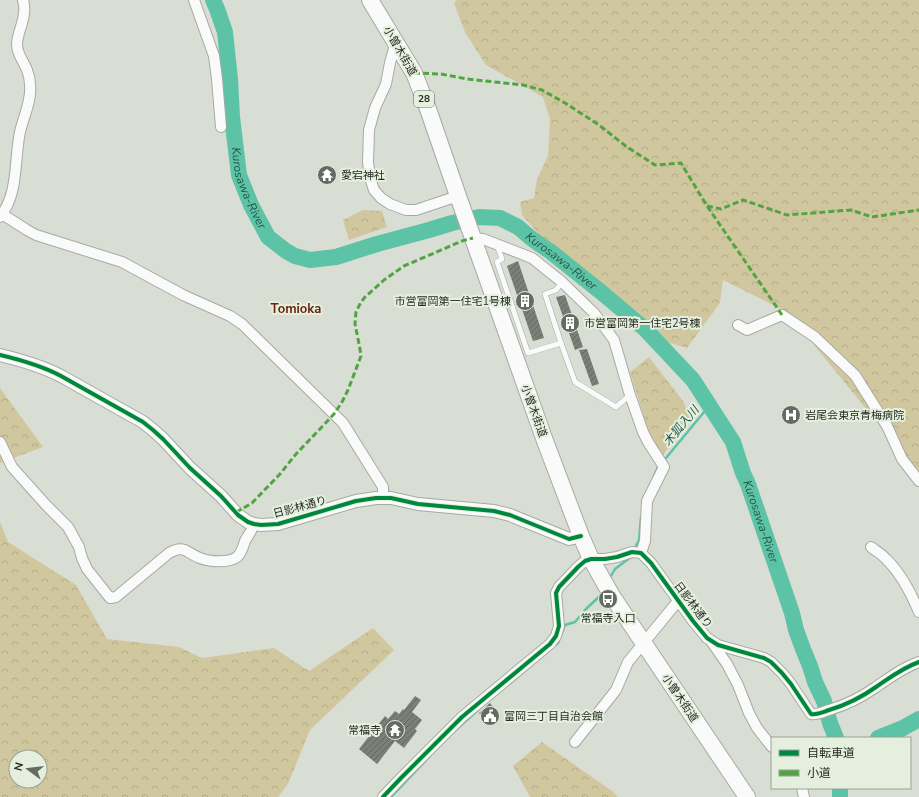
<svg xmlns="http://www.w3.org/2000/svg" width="919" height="797" viewBox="0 0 919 797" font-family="'Nunito Sans','Noto Sans JP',sans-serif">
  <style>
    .forest { fill: url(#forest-crowns); fill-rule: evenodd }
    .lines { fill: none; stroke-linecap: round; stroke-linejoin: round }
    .stream { stroke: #5dc3a7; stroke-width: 2.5 }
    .river { stroke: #5dc3a7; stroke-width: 16 }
    .building { fill: url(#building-hatch) }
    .service-casing { stroke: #a6aaa3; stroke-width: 6 }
    .minor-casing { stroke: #a6aaa3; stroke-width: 12 }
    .tertiary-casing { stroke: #a6aaa3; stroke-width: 14 }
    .primary-casing { stroke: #a6aaa3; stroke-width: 18 }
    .service { stroke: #f9faf9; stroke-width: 5 }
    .minor { stroke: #f9faf9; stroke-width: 10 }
    .tertiary { stroke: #f9faf9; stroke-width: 12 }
    .primary { stroke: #f9faf9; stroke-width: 16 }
    .quiet { stroke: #51a442; stroke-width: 3; stroke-dasharray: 6 3; stroke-linecap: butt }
    .cycleway-casing { stroke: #e5efde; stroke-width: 6 }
    .cycleway { stroke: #00873e; stroke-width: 4 }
    .labels { text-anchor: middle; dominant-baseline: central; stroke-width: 4; stroke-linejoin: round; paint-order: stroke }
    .shield { fill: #e5efde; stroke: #60665c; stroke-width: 1 }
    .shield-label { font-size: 10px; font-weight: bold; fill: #272b24 }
    .street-label { font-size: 11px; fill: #272b24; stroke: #e5efde }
    .poi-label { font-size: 11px; fill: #272b24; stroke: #e5efde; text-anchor: start }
    .water-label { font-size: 12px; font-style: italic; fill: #235848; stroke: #e5efde }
    .quarter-label { font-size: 13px; font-weight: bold; fill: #692615; stroke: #e5efde }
  </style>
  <defs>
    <pattern id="forest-crowns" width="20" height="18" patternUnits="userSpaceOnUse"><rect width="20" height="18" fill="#d1c79f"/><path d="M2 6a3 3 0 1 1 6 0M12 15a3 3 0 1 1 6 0" fill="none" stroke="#b3ab89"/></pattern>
    <pattern id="building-hatch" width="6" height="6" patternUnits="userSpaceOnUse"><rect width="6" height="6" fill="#7c7e78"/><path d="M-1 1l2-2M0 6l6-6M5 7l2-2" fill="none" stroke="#666762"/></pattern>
  </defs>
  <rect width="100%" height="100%" fill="#d9ded5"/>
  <g class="forest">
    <polygon points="457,0 919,0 919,472 885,432 787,312 723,280 720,303 687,348 657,339 550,247 522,215 520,202 534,198 537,179 548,156 550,119 543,97 486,65 465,32 454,3"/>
    <polygon points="363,210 382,211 387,227 349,240 343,220"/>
    <polygon points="649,357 683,401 691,419 662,456 650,436 630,372"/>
    <polygon points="0,388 43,447 0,463"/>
    <path d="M0,522L8,542L76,585L107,639L179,647L202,658L274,648L309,671L373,628L394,650L310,730L288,784L278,797H0ZM16,757H40V781H16Z"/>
    <polygon points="542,742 612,791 618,797 530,797 513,766"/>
  </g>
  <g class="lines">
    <g class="stream">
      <polyline points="666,458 709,406"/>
      <polyline points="654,476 658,467"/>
      <polyline points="636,546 639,540 641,517"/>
      <polyline points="611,576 615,569 631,557"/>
      <polyline points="554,646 558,643 565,625 575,622 586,609 603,593"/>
      <polyline points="449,736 478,710"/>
      <polyline points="391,797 430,756"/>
    </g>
    <g class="river">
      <path id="s1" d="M213,0L217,9L225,32L230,79L232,117L239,175L251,205L268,237L286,251L295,256L310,260L336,257L377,244L429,230L452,223L479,217L500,218L518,227L532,239L551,252L601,292L645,329L693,380L733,442L743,473L748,484L792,613L796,630L803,649L810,666L815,682L824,701L830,723L836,738"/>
      <polyline points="878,738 903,728 919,719"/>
      <polyline points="840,797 840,788"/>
    </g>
  </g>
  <g class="building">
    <polygon points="518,261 544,338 533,341 507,266"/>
    <polygon points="565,295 583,347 575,350 556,297"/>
    <polygon points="587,349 599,384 592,386 579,350"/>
    <polygon points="415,696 421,700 412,712 422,720 415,729 417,731 404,748 395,741 377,764 359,749 385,716 388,719 395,711 399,714 403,709 404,710"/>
    <polygon points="490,703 499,715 488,724 479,713"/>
  </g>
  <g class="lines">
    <g class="service-casing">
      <g id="service">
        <polyline points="497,245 502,259 497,262 528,353 561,343 545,294 556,290 562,282"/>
        <polyline points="561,343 575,382 616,407 630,395"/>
      </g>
    </g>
    <g class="minor-casing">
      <g id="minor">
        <polyline points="194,0 214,56 217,79 221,127"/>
        <polyline points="396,41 390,63 386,84 375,108 369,130 368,162 370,178 374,190 381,198 390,204 406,210 416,210 458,196"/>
        <polyline points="2,214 27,230 36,235 122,262 183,295 230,316 242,324 343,423 383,487 383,498"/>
        <path d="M0,217C19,193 14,160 20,132C23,118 32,100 30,85C30,80 29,75 27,70C24,62 17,54 17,45C17,33 24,23 24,12C25,8 24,4 23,0"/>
        <polyline points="473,238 483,239 532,258 562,282 594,313 614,340 630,395 643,432 648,442 664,467 647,501 645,541 641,553"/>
        <polyline points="738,325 747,330 782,315 815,337 855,375 887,426 902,459 919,481"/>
        <path d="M0,442L12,467L46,505L68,527L79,547L82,558L87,569L110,598L116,597L169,553C185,544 186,553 200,558C209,562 229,563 237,557C242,553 243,546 245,541C248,535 252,531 254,524"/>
        <path d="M871,547C876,551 882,554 886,559C901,573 911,593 919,612"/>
        <polyline points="711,641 727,664 738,685 749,713 757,728 772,747"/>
        <polyline points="575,742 616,690 628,662 678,601"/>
        <polyline points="802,788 804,797"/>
        <path d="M383,797L401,778L462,717L550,644L556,636L559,626L556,593L559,587L578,567L585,561L591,559H605L617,557L632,552L641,553L651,563L693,621L707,638L718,645L764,658L771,662L782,673L791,684L811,714C817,715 823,712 829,710C846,705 862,697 876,687C891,677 902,668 919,662"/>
      </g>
    </g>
    <g class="tertiary-casing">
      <path id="tertiary" d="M0,355C21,360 42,366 61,376L143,422L153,430L163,439L190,468L221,496L238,515L248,522L254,524L261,525L278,524L356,501L376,498H391L418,504L494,511L510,515L569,539L581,536"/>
    </g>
    <g class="primary-casing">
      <polyline id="primary" points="370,0 414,73 427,106 458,196 545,441 581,536 591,559 612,596 747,797"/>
    </g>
    <use href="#service" class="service"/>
    <use href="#minor" class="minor"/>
    <use href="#tertiary" class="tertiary"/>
    <use href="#primary" class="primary"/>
    <g class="quiet">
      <polyline points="414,73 441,74 467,79 523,85 542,90 565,103 599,125 627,147 655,165 681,163 707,206 782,315"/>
      <polyline points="707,206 721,209 743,200 787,215 851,210 872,217 919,210"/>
      <polyline points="236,512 242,509 252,503 280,474 296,454 320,429 334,414 342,402 348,390 361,356 360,349 355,324 356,312 361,302 365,297 384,280 404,266 462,241 473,238"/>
    </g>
    <g class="cycleway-casing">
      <g id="cycleway">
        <path d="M0,355C21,360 42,366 61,376L143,422L153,430L163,439L190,468L221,496L238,515L248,522L254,524L261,525L278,524L356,501L376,498H391L418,504L494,511L510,515L569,539L581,536"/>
        <path d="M383,797L401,778L462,717L550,644L556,636L559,626L556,593L559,587L578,567L585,561L591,559H605L617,557L632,552L641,553L651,563L693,621L707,638L718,645L764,658L771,662L782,673L791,684L811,714C817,715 823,712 829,710C846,705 862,697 876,687C891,677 902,668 919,662"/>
      </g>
    </g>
    <use href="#cycleway" class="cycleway"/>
  </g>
  <defs>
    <g id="temple-disc" transform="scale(1)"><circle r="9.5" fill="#656a62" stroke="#e5efde"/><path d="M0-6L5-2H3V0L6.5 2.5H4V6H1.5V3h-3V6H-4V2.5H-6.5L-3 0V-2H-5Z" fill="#fff"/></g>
    <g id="building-disc" transform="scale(1)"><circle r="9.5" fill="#656a62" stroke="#e5efde"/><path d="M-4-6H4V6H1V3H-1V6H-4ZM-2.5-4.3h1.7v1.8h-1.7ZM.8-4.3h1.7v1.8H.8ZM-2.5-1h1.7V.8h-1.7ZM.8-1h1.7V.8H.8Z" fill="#fff"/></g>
    <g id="hospital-disc" transform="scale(1)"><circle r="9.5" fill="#656a62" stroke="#e5efde"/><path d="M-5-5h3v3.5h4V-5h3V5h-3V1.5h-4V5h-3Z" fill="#fff"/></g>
    <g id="bus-disc" transform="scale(1)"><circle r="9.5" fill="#656a62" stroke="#e5efde"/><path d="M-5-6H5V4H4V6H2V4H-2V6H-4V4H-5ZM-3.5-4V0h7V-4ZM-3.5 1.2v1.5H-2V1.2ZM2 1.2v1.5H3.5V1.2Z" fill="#fff"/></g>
    <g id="civic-disc" transform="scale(1)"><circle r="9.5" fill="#656a62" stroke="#e5efde"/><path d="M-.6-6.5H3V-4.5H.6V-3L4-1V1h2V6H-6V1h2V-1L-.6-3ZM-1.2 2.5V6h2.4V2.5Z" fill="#fff"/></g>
  </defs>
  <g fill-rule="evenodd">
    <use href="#temple-disc" x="327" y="175"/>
    <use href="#building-disc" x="525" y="301"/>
    <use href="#building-disc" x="570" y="323"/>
    <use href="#hospital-disc" x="791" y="415"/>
    <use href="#bus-disc" x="608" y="599"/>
    <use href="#civic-disc" x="490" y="716"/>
    <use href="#temple-disc" x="395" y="730"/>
  </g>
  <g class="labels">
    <rect class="shield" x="414" y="91" width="20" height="16" rx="3"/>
    <g class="shield-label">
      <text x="424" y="99">28</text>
    </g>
    <g class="street-label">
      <text transform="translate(400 51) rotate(60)">小曽木街道</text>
      <text transform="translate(534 411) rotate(70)">小曽木街道</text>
      <text transform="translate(300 507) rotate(-15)">日影林通り</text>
      <text transform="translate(693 605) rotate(53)">日影林通り</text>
      <text transform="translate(680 698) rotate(56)">小曽木街道</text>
    </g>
    <g class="poi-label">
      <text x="341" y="175">愛宕神社</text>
      <text x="511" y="301" text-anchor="end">市営富岡第一住宅1号棟</text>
      <text x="584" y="323">市営富岡第一住宅2号棟</text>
      <text x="805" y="415">岩尾会東京青梅病院</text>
      <text x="608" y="618" text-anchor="middle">常福寺入口</text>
      <text x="504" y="716">富岡三丁目自治会館</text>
      <text x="381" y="730" text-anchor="end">常福寺</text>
    </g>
    <g class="water-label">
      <text stroke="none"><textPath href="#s1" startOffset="193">Kurosawa-River</textPath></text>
      <text stroke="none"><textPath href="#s1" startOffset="566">Kurosawa-River</textPath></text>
      <text transform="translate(681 426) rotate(-50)">木狐入川</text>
      <text stroke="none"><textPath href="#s1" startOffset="902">Kurosawa-River</textPath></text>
    </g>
    <g class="quarter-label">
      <text x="296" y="309">Tomioka</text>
    </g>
  </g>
  <rect x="771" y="737" width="140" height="52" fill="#e5efde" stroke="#99a194"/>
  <rect x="779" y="750" width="20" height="6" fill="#00873e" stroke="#99a194"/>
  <text x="807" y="757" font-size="12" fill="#272b24">自転車道</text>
  <rect x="779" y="770" width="20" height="6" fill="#51a442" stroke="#99a194"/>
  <text x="807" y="777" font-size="12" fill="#272b24">小道</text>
  <g transform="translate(28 769) rotate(285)"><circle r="19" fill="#e5efde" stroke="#99a194"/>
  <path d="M0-3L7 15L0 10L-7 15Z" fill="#656a62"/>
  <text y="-6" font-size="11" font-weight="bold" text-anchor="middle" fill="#272b24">N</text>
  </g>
</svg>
